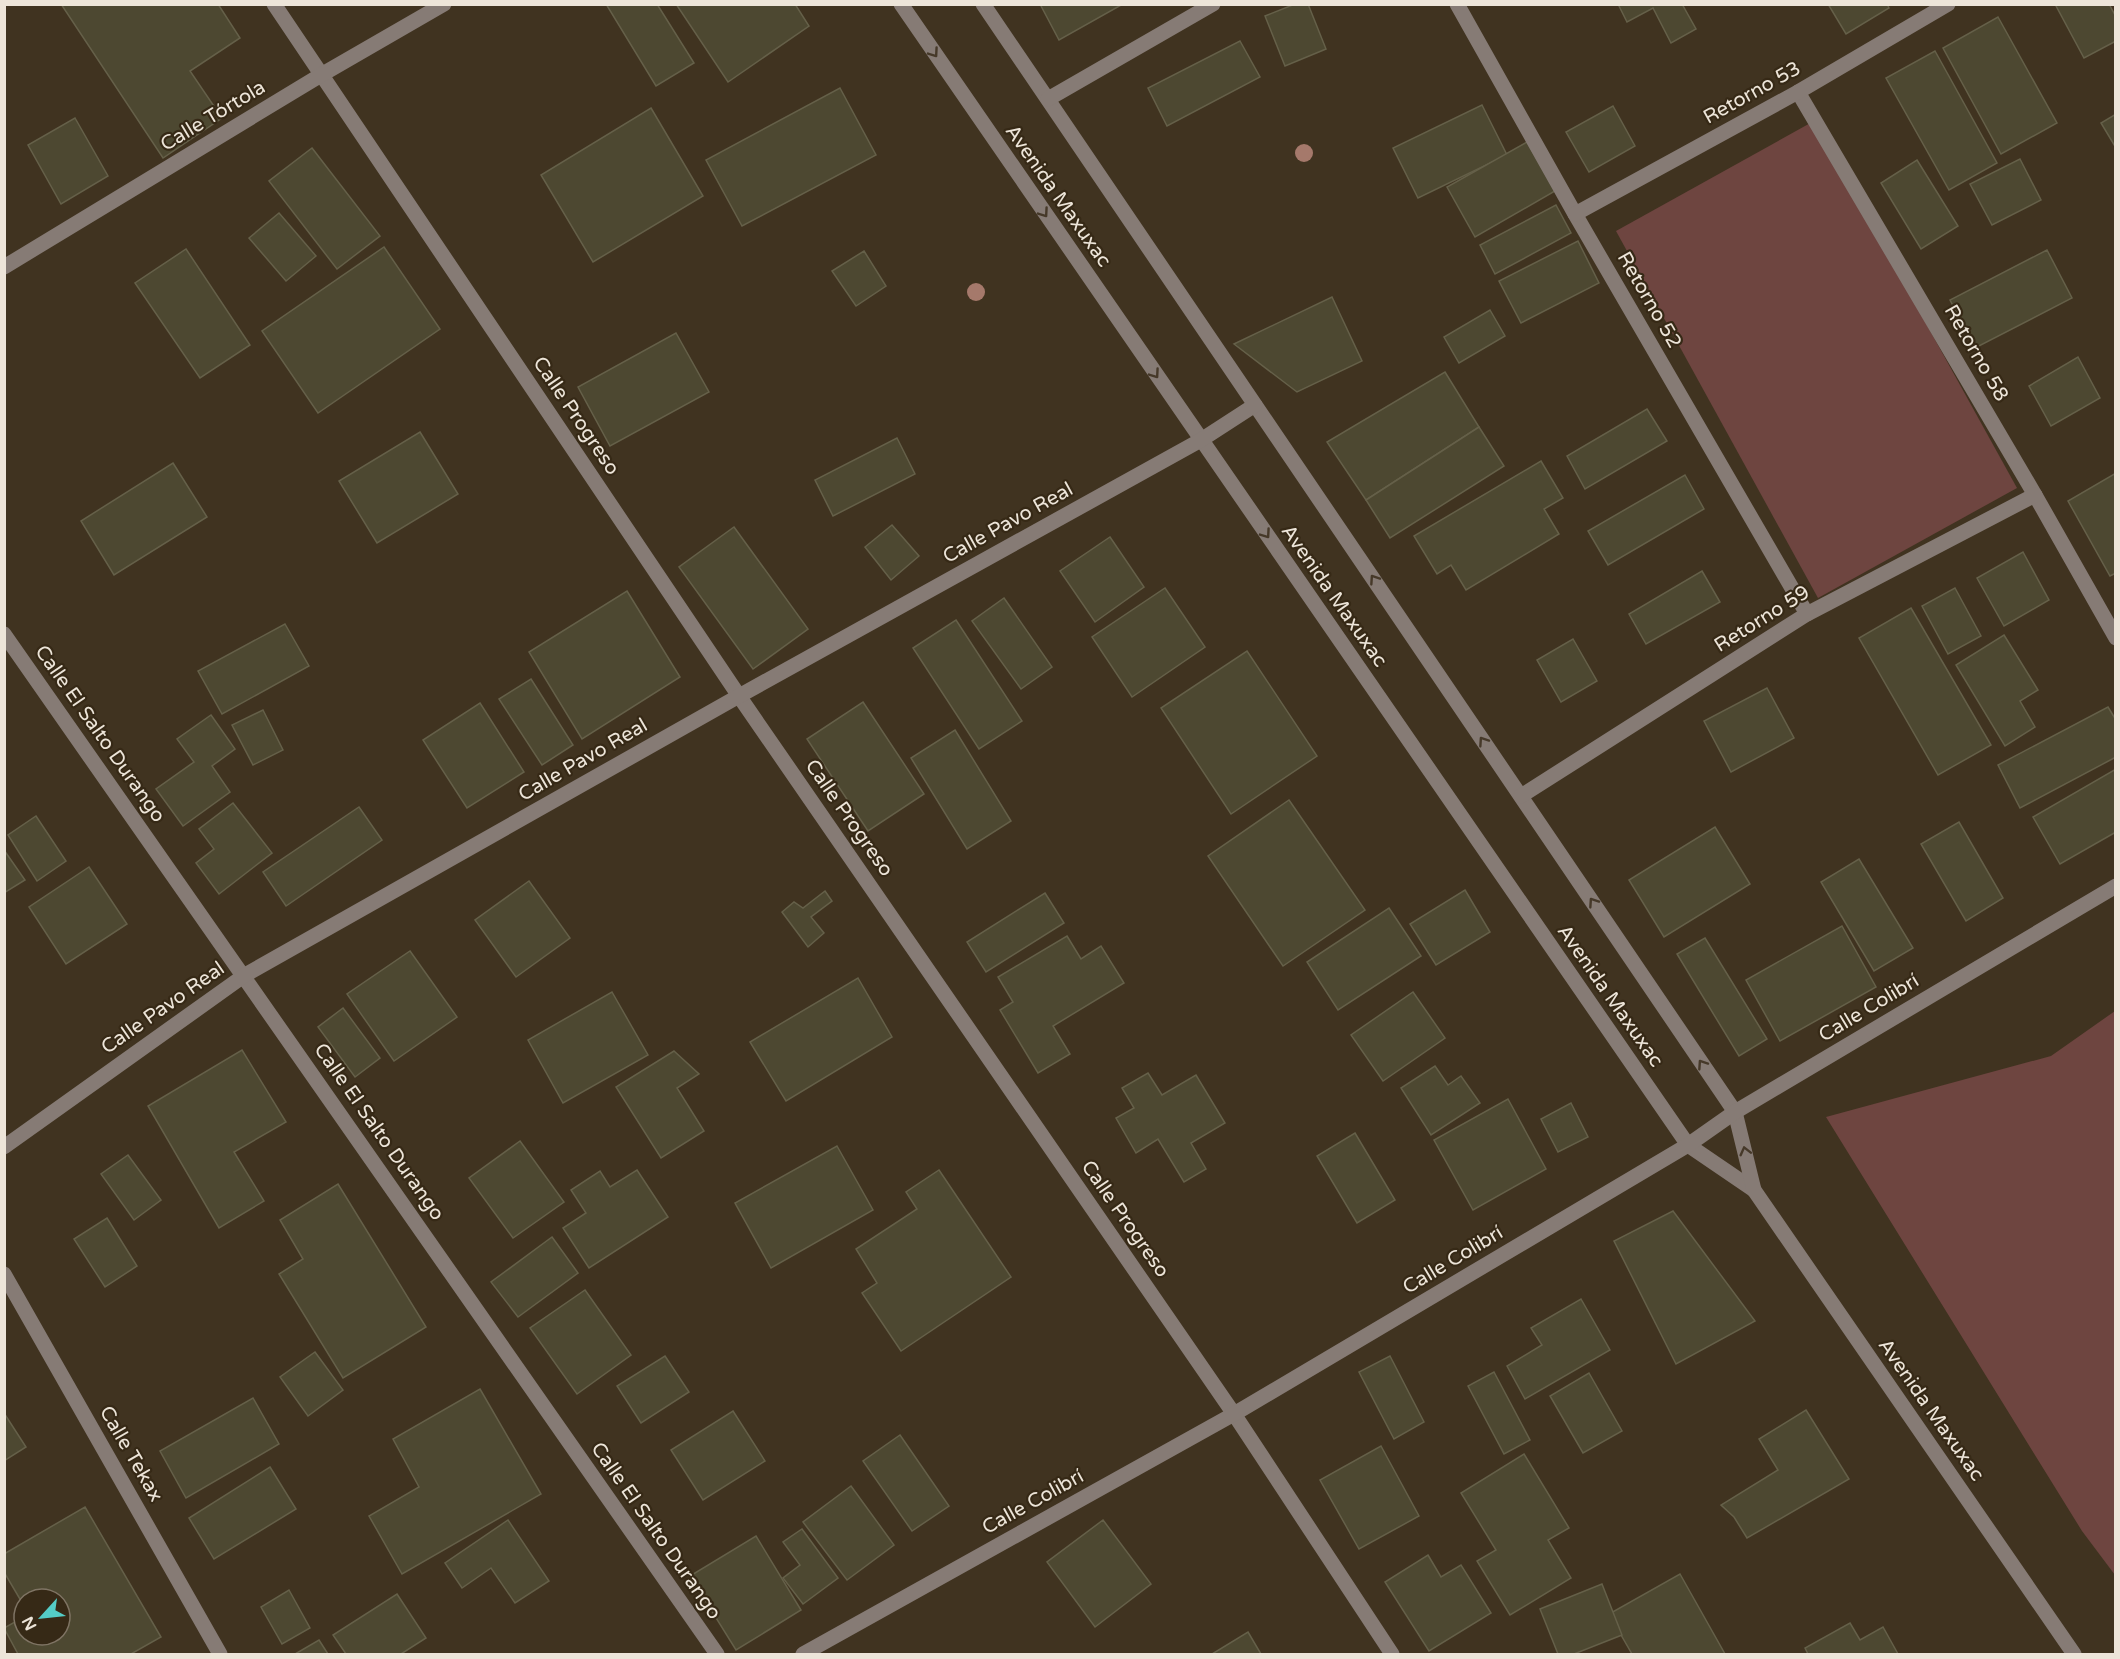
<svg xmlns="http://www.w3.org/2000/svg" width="2120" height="1659" viewBox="0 0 2120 1659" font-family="'Varela Round',sans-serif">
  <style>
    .green { fill: #6e4540 }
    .building { fill: #4d4831; stroke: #656049; stroke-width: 1.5 }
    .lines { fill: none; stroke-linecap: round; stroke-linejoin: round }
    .minor { stroke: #867b75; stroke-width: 15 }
    .tree { fill: #a5796b }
    .oneway { stroke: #463929 }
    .labels { text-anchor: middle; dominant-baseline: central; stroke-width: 4.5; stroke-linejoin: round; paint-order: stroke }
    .street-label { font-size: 20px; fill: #ede5d9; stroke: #362916 }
  </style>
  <rect width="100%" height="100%" fill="#403320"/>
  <g class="green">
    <polygon points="1814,121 2017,488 1818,598 1616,231"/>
    <polygon points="2115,1011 2115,1575 2082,1531 1826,1117 2051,1056"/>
  </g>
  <g class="building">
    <polygon points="61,4 218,4 240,38 190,71 222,118 163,158"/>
    <polygon points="606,4 657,4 694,63 656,86"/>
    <polygon points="676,4 795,4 809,26 728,82"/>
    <polygon points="1040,4 1123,4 1059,40"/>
    <polygon points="1295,4 1308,4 1326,49 1285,66 1265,16"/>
    <polygon points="1618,4 1682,4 1696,29 1671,43 1653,8 1627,22"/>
    <polygon points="1828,4 1887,4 1889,8 1846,34"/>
    <polygon points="2055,4 2109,4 2116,17 2116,41 2084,58"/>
    <polygon points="1998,17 2057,123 2001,154 1943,48"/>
    <polygon points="1240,41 1260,77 1167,126 1148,88"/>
    <polygon points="1935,51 1997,163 1949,190 1886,78"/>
    <polygon points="840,88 876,155 742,226 706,160"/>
    <polygon points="1482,105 1507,155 1418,198 1393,148"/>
    <polygon points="1613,106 1635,146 1589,172 1566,132"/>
    <polygon points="651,108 703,196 593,262 541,175"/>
    <polygon points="2116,114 2116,148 2101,123"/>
    <polygon points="75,118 108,176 61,204 28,145"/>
    <polygon points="1527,142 1555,191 1475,237 1447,187"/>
    <polygon points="312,148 380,236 337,269 269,181"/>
    <polygon points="2020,159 2041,200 1992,225 1970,184"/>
    <polygon points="1917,160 1958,226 1921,249 1881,183"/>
    <polygon points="1556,205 1571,233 1495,274 1480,245"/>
    <polygon points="279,213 316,256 286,281 249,238"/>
    <polygon points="1578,241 1599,283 1521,323 1499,281"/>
    <polygon points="384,247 440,329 318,413 262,331"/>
    <polygon points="186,249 250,345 200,378 135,283"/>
    <polygon points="2047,250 2072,298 1975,348 1950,300"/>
    <polygon points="864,251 886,286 856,306 832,271"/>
    <polygon points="1332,297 1362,361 1297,392 1234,344"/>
    <polygon points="1490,310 1505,336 1459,363 1444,337"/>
    <polygon points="676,333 709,392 610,446 578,387"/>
    <polygon points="2078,357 2100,398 2051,426 2029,386"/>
    <polygon points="1445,372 1479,427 1366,500 1327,442"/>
    <polygon points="1647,409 1667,441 1585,489 1567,456"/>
    <polygon points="1479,427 1504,466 1390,538 1366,500"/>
    <polygon points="420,432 458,494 377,543 339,481"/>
    <polygon points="897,438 915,474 833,516 815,480"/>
    <polygon points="1541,461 1563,498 1544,509 1559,534 1466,590 1451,565 1437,574 1414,536"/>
    <polygon points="173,463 207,517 114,575 81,521"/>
    <polygon points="2116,473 2116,573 2110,576 2068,501"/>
    <polygon points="1685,475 1704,509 1608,565 1588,531"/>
    <polygon points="892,525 919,556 891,580 865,547"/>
    <polygon points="734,527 808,629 753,669 679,567"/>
    <polygon points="1110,537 1144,587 1095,622 1060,571"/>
    <polygon points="2023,552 2049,600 2004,626 1977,578"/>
    <polygon points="1702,571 1720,602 1646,644 1629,614"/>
    <polygon points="1165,588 1205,647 1132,697 1092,637"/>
    <polygon points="1955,588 1981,636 1948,654 1922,606"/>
    <polygon points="627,591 680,677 582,739 529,652"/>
    <polygon points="1004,598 1052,667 1021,689 972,621"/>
    <polygon points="1911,608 1991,745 1938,775 1859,638"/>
    <polygon points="956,620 1022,721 979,749 913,648"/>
    <polygon points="285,624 309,666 222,714 198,671"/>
    <polygon points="2004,635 2038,690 2020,701 2035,727 2005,746 1956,665"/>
    <polygon points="1573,639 1597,681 1561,702 1537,660"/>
    <polygon points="1247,651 1317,756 1231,814 1161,708"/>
    <polygon points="531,679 573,745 542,765 499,699"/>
    <polygon points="1767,688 1794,738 1731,772 1704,721"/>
    <polygon points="863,702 924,794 868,831 807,739"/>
    <polygon points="480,703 524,772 467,808 423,740"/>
    <polygon points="2108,707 2116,720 2116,757 2020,808 1998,765"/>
    <polygon points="263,710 283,750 253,765 232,725"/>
    <polygon points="211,715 235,749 212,766 230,792 183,826 156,789 194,762 177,739"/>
    <polygon points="955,730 1011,821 967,849 911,758"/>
    <polygon points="2116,769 2116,832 2060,864 2033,817"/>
    <polygon points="1289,800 1365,910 1283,966 1208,856"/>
    <polygon points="233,803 272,853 219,894 196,863 214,849 199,829"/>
    <polygon points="359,807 382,840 286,906 263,872"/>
    <polygon points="36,816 66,861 37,881 8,835"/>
    <polygon points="1959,822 2003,898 1966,921 1921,844"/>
    <polygon points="1715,827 1750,884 1664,937 1629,880"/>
    <polygon points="4,850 25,880 4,893"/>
    <polygon points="1859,859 1913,948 1874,971 1821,882"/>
    <polygon points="89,867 127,924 66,964 29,907"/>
    <polygon points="529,881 570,938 516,977 475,920"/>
    <polygon points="1465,890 1490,932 1436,965 1410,924"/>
    <polygon points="825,891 832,901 811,917 824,933 808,947 782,912 794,902 803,908"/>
    <polygon points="1045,893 1064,923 986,972 967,942"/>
    <polygon points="1389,908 1421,956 1338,1010 1307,962"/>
    <polygon points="1842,926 1876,987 1780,1041 1746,980"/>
    <polygon points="1067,936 1081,959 1101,946 1124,983 1053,1026 1070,1054 1038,1073 1000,1010 1013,1002 998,977"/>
    <polygon points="1705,938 1767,1039 1739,1056 1677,954"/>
    <polygon points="410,951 457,1017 394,1061 347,994"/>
    <polygon points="858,978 892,1037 786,1101 750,1042"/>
    <polygon points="612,992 648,1055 563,1103 528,1040"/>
    <polygon points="1413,992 1445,1038 1383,1081 1351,1035"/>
    <polygon points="343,1008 380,1058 355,1077 318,1027"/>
    <polygon points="242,1050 286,1122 234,1152 264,1201 219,1228 148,1106"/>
    <polygon points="674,1051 699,1074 677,1088 704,1131 661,1158 616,1087"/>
    <polygon points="1435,1066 1448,1085 1461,1076 1480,1103 1431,1135 1401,1088"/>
    <polygon points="1148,1073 1162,1095 1196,1075 1225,1123 1191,1143 1206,1169 1184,1182 1158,1139 1136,1153 1116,1118 1134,1108 1122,1088"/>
    <polygon points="1508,1099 1546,1169 1473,1210 1434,1140"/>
    <polygon points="1571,1103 1588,1137 1558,1152 1541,1119"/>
    <polygon points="1355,1133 1395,1200 1357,1223 1317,1156"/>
    <polygon points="520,1141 564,1202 513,1238 469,1178"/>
    <polygon points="837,1146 873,1210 771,1268 735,1203"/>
    <polygon points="128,1155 161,1200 134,1220 101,1174"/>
    <polygon points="637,1170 668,1217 589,1268 563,1228 586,1213 571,1190 600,1171 610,1187"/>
    <polygon points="939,1170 1011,1277 901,1351 862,1293 877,1283 856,1249 917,1209 906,1192"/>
    <polygon points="338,1184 426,1327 343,1378 279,1274 303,1259 280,1220"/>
    <polygon points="1673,1211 1755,1321 1676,1364 1614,1241"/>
    <polygon points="107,1218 137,1266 105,1287 74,1239"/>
    <polygon points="552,1237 578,1273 518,1317 491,1282"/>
    <polygon points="585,1290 631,1355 577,1394 530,1328"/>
    <polygon points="1581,1299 1610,1350 1525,1399 1507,1366 1542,1345 1531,1328"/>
    <polygon points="315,1352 343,1390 308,1416 280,1377"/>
    <polygon points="665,1356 689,1392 641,1423 617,1386"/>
    <polygon points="1390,1356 1424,1422 1394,1439 1359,1372"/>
    <polygon points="1494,1372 1530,1440 1504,1454 1468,1386"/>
    <polygon points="1589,1373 1622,1431 1583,1453 1550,1396"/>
    <polygon points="480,1389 541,1494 402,1574 369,1516 419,1487 393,1439"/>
    <polygon points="253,1398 279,1444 186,1498 160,1451"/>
    <polygon points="1806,1410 1849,1479 1747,1538 1734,1517 1721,1505 1778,1470 1759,1439"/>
    <polygon points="733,1411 765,1461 703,1500 671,1450"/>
    <polygon points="4,1413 26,1447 4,1461"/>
    <polygon points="900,1435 949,1506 912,1531 863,1461"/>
    <polygon points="1381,1446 1419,1516 1359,1549 1320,1480"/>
    <polygon points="1524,1454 1569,1528 1548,1540 1571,1578 1510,1615 1477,1561 1496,1550 1461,1493"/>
    <polygon points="270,1467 296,1509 214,1559 189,1518"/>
    <polygon points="851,1486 894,1545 847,1580 803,1522"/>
    <polygon points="85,1507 161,1637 131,1654 18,1654 4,1628 24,1617 24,1635 60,1635 60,1599 24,1599 24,1606 4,1572 4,1554"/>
    <polygon points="508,1520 549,1581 515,1603 491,1568 462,1588 445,1563"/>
    <polygon points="1103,1520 1151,1584 1095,1627 1047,1562"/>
    <polygon points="802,1529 838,1578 803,1604 783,1578 800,1565 783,1542"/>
    <polygon points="756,1536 801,1610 736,1650 690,1576"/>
    <polygon points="1428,1555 1441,1577 1461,1565 1491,1613 1429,1651 1385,1582"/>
    <polygon points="1680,1574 1725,1654 1632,1654 1609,1614"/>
    <polygon points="1602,1584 1622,1635 1574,1654 1558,1654 1540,1609"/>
    <polygon points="289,1590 310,1628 282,1644 261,1607"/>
    <polygon points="397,1594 426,1638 401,1654 346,1654 333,1635"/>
    <polygon points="1850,1623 1860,1640 1883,1627 1898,1654 1808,1654 1805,1648"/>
    <polygon points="1248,1632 1261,1654 1212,1654"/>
    <polygon points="319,1640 328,1654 295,1654"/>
  </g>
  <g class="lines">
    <g class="minor">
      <polyline points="274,4 739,696 1234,1414 1392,1654"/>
      <polyline points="901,4 1688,1145 1754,1190"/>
      <polyline points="983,4 1735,1112 1754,1190 2074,1654"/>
      <polyline points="1457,4 1575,214 1807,614"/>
      <polyline points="1798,92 2035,495 2116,638"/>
      <polyline points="1048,99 1213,4"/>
      <polyline points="1575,214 1798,92 1948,4"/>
      <polyline points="4,267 321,75 444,4"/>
      <polyline points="4,634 717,1654"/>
      <polyline points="1521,796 1807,614 2035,495"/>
      <polyline points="4,1147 245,975 739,696 1201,440 1255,405"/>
      <polyline points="4,1274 220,1654"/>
      <polyline points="803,1654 1234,1414 1688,1145 1735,1112 2116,886"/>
    </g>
  </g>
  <g class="tree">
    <circle cx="1304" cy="153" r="9"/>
    <circle cx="976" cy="292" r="9"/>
  </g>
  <defs><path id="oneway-chevron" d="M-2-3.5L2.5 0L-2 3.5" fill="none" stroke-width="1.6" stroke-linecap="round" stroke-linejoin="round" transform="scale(1.5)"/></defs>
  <g class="oneway">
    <use href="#oneway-chevron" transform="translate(934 53) rotate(55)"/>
    <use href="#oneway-chevron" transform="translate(1044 213) rotate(55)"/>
    <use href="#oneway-chevron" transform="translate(1155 374) rotate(55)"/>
    <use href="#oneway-chevron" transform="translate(1266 534) rotate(55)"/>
    <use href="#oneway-chevron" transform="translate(1374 579) rotate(-124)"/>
    <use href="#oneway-chevron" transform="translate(1483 741) rotate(-124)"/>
    <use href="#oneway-chevron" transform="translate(1593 902) rotate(-124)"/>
    <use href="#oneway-chevron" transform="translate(1702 1064) rotate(-124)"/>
    <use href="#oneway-chevron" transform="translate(1745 1151) rotate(-104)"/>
  </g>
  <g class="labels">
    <g class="street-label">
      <text transform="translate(1752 93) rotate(-29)">Retorno 53</text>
      <text transform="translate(213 116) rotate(-31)">Calle Tórtola</text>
      <text transform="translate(1058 196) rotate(55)">Avenida Maxuxac</text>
      <text transform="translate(1649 300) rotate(60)">Retorno 52</text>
      <text transform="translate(1976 353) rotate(60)">Retorno 58</text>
      <text transform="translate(576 416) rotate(56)">Calle Progreso</text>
      <text transform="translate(1008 523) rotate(-29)">Calle Pavo Real</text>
      <text transform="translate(1334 596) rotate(55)">Avenida Maxuxac</text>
      <text transform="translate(1762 619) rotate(-32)">Retorno 59</text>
      <text transform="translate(100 734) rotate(55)">Calle El Salto Durango</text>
      <text transform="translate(583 760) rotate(-30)">Calle Pavo Real</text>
      <text transform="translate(849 818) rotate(55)">Calle Progreso</text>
      <text transform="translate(1610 996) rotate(55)">Avenida Maxuxac</text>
      <text transform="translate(163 1008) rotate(-35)">Calle Pavo Real</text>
      <text transform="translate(1869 1008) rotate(-31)">Calle Colibrí</text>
      <text transform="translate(379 1132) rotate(55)">Calle El Salto Durango</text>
      <text transform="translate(1125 1219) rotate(55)">Calle Progreso</text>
      <text transform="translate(1453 1260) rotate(-31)">Calle Colibrí</text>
      <text transform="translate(1931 1410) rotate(55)">Avenida Maxuxac</text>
      <text transform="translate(131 1454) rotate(60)">Calle Tekax</text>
      <text transform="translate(1033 1502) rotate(-29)">Calle Colibrí</text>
      <text transform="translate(656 1531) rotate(55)">Calle El Salto Durango</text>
    </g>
  </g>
  <rect width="2120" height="1659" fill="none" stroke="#ede5d9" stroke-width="12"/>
  <g transform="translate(42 1617) rotate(243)"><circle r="28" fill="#362916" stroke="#7f7464" stroke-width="1.5"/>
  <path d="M0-4.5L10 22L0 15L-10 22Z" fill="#54cdc7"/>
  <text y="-9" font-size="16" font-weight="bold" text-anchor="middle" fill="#ede5d9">N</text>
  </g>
</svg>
